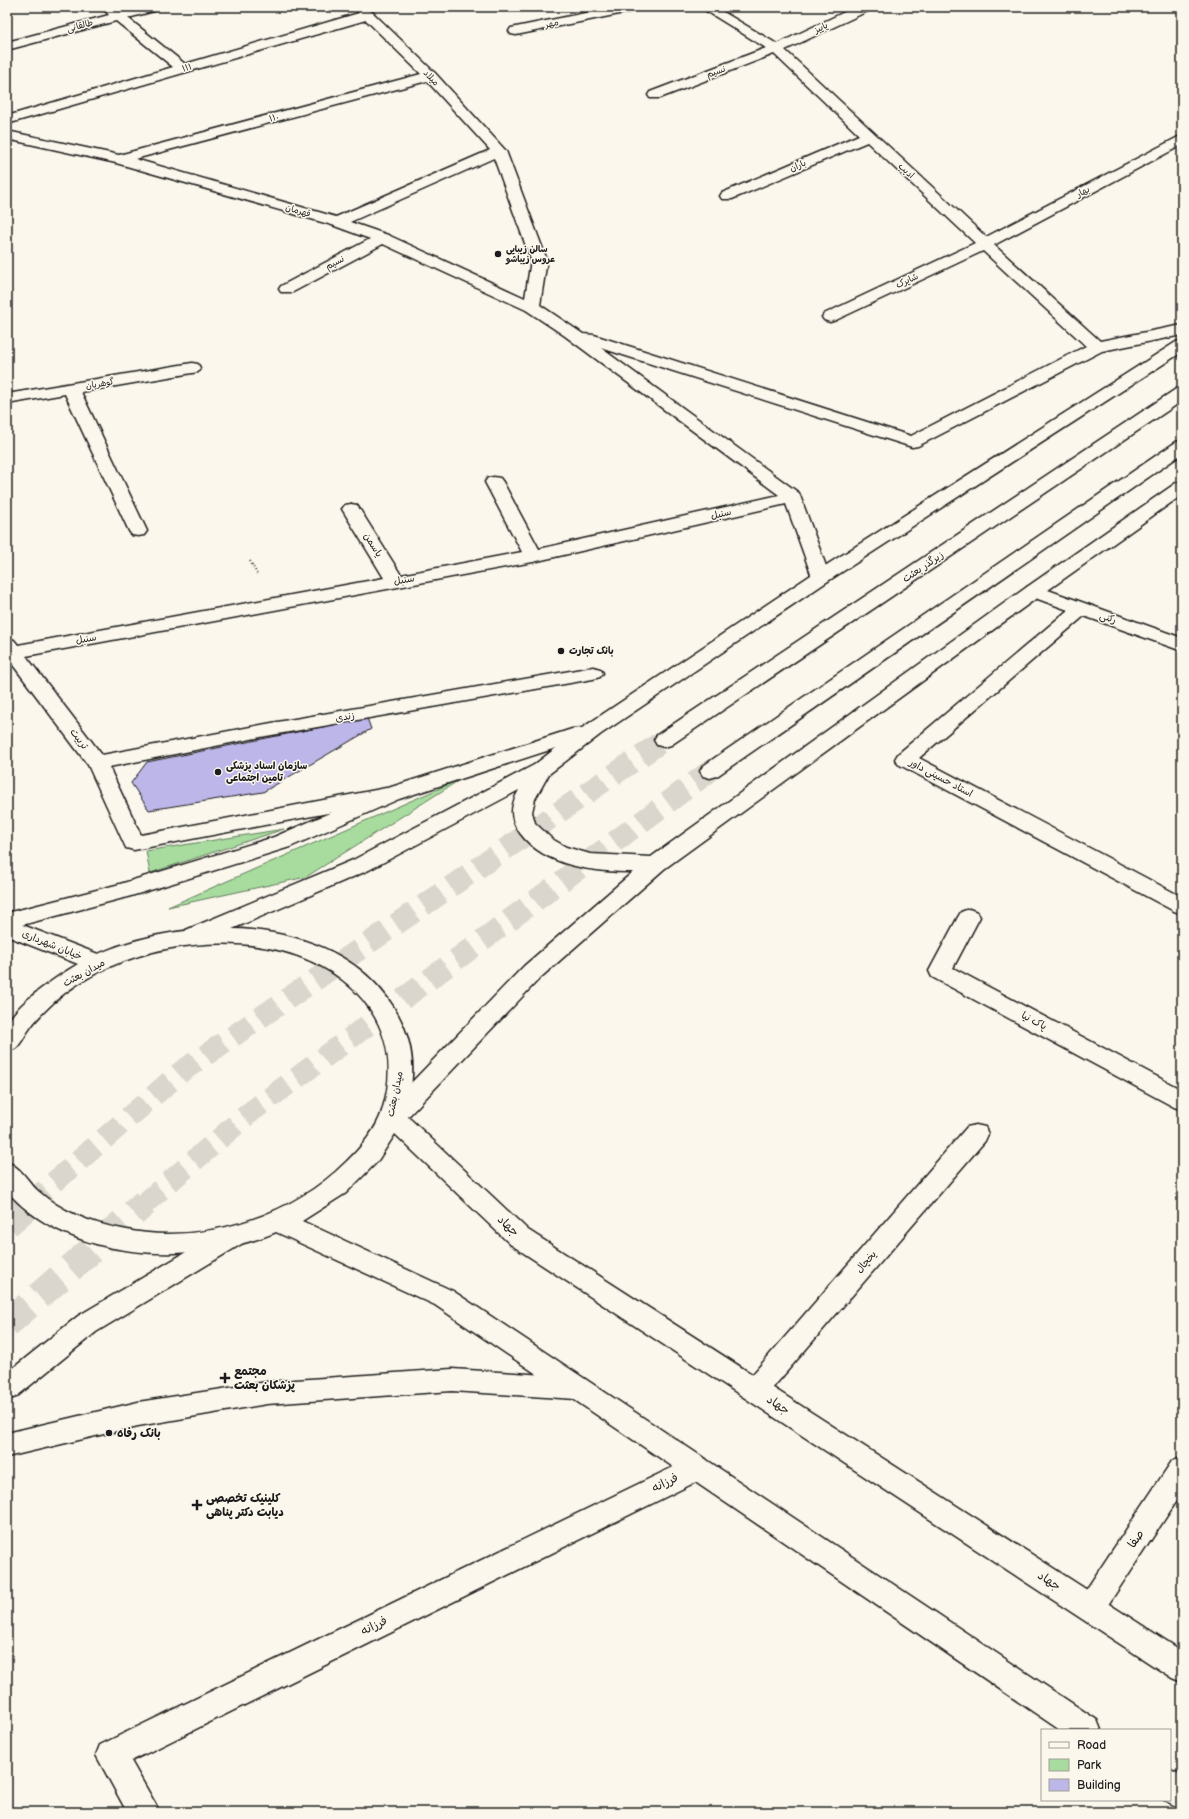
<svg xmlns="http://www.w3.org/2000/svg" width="1189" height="1819" viewBox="0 0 1189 1819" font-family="'Balsamiq Sans','Playpen Sans Arabic',sans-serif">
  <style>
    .green { fill: #a8dc9e; stroke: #627c5d }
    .building { fill: #bdb7e9; stroke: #1c1c1c }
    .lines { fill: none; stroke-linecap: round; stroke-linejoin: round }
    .highway-tunnel-far1 { stroke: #dad6cd; stroke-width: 22; stroke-dasharray: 22 11; stroke-linecap: butt }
    .highway-tunnel { stroke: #dad6cd; stroke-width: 28; stroke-dasharray: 28 14; stroke-linecap: butt }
    .minor-casing { stroke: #1c1c1c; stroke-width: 3 }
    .major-casing { stroke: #1c1c1c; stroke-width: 3 }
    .highway-casing { stroke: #1c1c1c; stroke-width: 3 }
    .path { stroke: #1c1c1c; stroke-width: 2; stroke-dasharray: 1 2.5; stroke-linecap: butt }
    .minor { fill: #fbf7ec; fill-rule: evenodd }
    .major { fill: #fbf7ec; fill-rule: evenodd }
    .highway { fill: #fbf7ec; fill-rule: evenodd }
    .poi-dot { fill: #1c1c1c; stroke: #fbf7ec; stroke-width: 1.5 }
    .labels { text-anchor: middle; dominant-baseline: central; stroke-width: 3; stroke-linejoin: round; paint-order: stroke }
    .far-street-label { font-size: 9px; fill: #1c1c1c; stroke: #fbf7ec }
    .far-poi-label { font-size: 9px; font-weight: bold; fill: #1c1c1c; stroke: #fbf7ec; text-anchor: start }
    .street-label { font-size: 10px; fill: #1c1c1c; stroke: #fbf7ec }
    .poi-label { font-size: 10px; font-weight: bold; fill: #1c1c1c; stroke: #fbf7ec; text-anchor: start }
    .near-street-label { font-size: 12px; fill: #1c1c1c; stroke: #fbf7ec }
    .near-poi-label { font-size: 12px; font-weight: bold; fill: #1c1c1c; stroke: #fbf7ec; text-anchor: start }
  </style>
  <rect width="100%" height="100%" fill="#fbf7ec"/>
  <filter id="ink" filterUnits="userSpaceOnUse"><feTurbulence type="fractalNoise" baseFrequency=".025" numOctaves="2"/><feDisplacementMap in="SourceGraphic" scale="8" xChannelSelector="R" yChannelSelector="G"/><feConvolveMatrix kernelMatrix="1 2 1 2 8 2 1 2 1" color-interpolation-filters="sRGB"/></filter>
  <g filter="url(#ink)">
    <g class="green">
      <polygon points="461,779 306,877 168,907"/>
      <polygon points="284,829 150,873 146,851"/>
    </g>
    <polygon class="building" points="367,718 371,729 263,792 149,810 131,783 147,762"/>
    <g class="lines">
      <g class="highway-tunnel-far1">
        <polyline points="29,1204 181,1072 664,740"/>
        <polyline points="144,1204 248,1114 710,771"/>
      </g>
      <g class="highway-tunnel">
        <polyline points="7,1224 31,1203"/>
        <polyline points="7,1324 145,1203"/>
      </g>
      <g class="minor-casing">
        <g id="minor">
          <path d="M105,7H115L121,12L138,7H159L158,10L128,18L185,64L359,13L354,7H367L435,73L506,151L547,260L540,305L583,334L594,335L911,436L1086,346L983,251L836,320L830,322L824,320L822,317L824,314L975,243L867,142L732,199H722L720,196L722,193L859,135L774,54L660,98H650L648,95L650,92L766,48L700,7H715L777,44L855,7H871L870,10L785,50L986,237L1182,135V145L994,245L1100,341L1182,325V335L1102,351L918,446L912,447L601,348L799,493L830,577L828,581L821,583L814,581L812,577L786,504L533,562L26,656L102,755L266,724L593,667L600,669L603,673L600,677L593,679L266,736L109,767L141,835L386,788L393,790L396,795L393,800L386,802L134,850L126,848L88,765L7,657V638L14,640L18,645L384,578L342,509L345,505L351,504L357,505L401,575L522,552L485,482L488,478L494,477L500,478L503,482L539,549L779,495L565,336L526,310L383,244L293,292H281L279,289L281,286L370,239L332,225L116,163L7,139V131L119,155L421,74L366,20L7,124V116L173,67L116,21L7,50V42L109,15L104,9ZM427,81L490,150L336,217L135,159ZM494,158L531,260L525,298L388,235L350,222Z"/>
          <polygon points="615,7 640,7 634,11 516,35 511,34 509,31 511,28 516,27"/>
          <polygon points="192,363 198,364 200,368 198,372 81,392 147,531 144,535 138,536 132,535 129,531 65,394 7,404 7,394"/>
          <polygon points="1034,585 1182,638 1182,651 1084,616 919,758 1182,897 1182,914 1174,911 898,764 895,759 898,754 1068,610 1027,595 1025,591 1027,587"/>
          <polygon points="969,909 977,912 980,917 953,968 1182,1090 1182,1110 1174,1107 932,977 929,971 958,917 961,912"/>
          <polygon points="976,1125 985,1127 988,1134 985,1141 764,1398 755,1401 746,1398 742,1390 746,1382 967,1127"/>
          <polygon points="696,1456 706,1459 710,1468 706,1477 131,1761 160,1812 127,1812 96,1755 100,1745"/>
          <polygon points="1182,1458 1182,1493 1100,1617 1090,1621 1080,1617 1075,1608 1080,1599 1172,1461"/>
        </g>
      </g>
      <g class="major-casing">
        <g id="major">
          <path d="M7,919L98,954C190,913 344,914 398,1015C415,1046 416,1080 405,1114L528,1230L1182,1651V1682L1172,1678L510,1244L395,1134L377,1162L346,1193L302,1221L453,1291L1097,1720L1101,1730H1060L435,1305L276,1232C194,1267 69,1262 7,1191V1162C21,1167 28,1182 38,1191C62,1212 91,1223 122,1229C199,1246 290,1218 346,1162C359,1150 377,1129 382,1111C407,1032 358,971 282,951C245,941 204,942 166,949C126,957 84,975 53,1003C45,1011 36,1019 30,1028C25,1034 22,1043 16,1048C14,1050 9,1051 7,1052C7,1044 6,1035 7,1027C10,1007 61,974 78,964L7,936Z"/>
          <polygon points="1170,1771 1182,1776 1182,1809 1164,1800 1170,1800"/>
        </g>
      </g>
      <g class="highway-casing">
        <g id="highway">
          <path d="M1182,340V352L828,581L601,734L549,774L535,799L532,812L535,823L552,839L566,847L590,854L651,857L1027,587L1176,483L1182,482V495L1041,595L664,869L540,978L402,1123L393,1126L384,1123L381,1117L384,1111L524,966L633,872C595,872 545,867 520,833C509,818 510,806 519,790L369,870L202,942L194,944L186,942L183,936L186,930L353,860L534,765L556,748L399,799L290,847L131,896L7,929V913L120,884L274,837L385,789L572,729L582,728L814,573L1176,342Z"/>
          <polygon points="1182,388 1182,401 671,745 664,747 657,745 654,740 657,735 1176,389"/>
          <polygon points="1182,441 1182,454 717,776 710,778 703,776 700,771 703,766 1176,442"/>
          <polygon points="234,1226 243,1229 247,1236 243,1243 96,1332 16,1397 7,1400 7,1373 78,1316 225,1229"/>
          <polygon points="452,1369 576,1377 585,1380 589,1388 585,1396 576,1399 452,1391 267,1404 138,1426 7,1457 7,1433 138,1402 267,1382"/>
        </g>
      </g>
      <polyline class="path" points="250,561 257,574"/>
      <use href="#minor" class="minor"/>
      <use href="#major" class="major"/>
      <use href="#highway" class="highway"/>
    </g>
  </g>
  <g class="poi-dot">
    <circle cx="498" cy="254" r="4"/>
    <circle cx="561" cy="651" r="4"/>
    <circle cx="218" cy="772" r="4"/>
    <path d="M223 1372h4v4h4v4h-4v4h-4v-4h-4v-4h4z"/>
    <circle cx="109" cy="1433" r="4"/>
    <path d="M195 1499h4v4h4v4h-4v4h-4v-4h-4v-4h4z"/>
  </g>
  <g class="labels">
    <g class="far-street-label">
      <text transform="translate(552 24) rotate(-12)">مهر</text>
      <text transform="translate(80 26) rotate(-15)">طالقانی</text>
      <text transform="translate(821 28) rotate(-26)">پاییز</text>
      <text transform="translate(187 68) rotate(-16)">۱۱۱</text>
      <text transform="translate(716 72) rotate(-20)">نسیم</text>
      <text transform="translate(431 78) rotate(46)">میلاد</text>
      <text transform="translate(274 118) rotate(-15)">۱۱۰</text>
      <text transform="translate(798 166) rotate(-23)">باران</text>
      <text transform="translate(906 171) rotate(43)">ادیب</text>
      <text transform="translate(1083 192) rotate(-28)">بهار</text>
      <text transform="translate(298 211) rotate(16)">قهرمان</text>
      <text transform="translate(335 263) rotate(-28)">نسیم</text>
      <text transform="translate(907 281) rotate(-25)">شاپرک</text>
      <text transform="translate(100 384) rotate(-9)">گوهریان</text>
    </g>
    <g class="far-poi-label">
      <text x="506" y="249">سالن زیبایی<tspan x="506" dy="10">عروس زیباشو</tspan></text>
    </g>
    <g class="street-label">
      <text transform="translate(721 514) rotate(-13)">سنبل</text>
      <text transform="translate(373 545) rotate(58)">یاسمن</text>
      <text transform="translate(923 567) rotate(-34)">زیرگذر بعثت</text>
      <text transform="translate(404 580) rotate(-10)">سنبل</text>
      <text transform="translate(1108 618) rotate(20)">رکنی</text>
      <text transform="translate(86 639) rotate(-10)">سنبل</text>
      <text transform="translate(345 717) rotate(-10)">زندی</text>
      <text transform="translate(79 739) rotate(53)">تربیت</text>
      <text transform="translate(941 778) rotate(28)">استاد حسینی داور</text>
      <text transform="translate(52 945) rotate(22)">خیابان شهرداری</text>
      <text transform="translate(84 973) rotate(-29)">میدان بعثت</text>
      <text transform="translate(1034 1021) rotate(28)">پاک نیا</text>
      <text transform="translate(395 1094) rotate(-78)">میدان بعثت</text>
      <text transform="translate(866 1262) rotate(-49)">یخچال</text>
    </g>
    <g class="poi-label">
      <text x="569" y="651">بانک تجارت</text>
      <text x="226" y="766">سازمان اسناد پزشکی<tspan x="226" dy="12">تامین اجتماعی</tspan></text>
    </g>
    <g class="near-street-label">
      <text transform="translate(508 1226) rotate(43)">جهاد</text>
      <text transform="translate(778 1405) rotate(33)">جهاد</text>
      <text transform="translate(665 1483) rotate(-26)">فرزانه</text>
      <text transform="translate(1136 1539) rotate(-56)">صفا</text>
      <text transform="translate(1049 1581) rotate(33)">جهاد</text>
      <text transform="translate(374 1626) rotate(-26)">فرزانه</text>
    </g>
    <g class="near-poi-label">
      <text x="234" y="1371">مجتمع<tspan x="234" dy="14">پزشکان بعثت</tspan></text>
      <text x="117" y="1433">بانک رفاه</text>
      <text x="206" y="1498">کلینیک تخصصی<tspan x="206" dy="14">دیابت دکتر پناهی</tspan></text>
    </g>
  </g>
  <rect width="1189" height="1819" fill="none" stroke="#fbf7ec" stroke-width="24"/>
  <rect x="12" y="12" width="1165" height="1795" fill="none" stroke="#1c1c1c" stroke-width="1.5" filter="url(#ink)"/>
  <rect x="1041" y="1729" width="130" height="72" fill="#fbf7ec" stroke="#a29f99"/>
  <rect x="1049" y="1742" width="20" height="6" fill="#fbf7ec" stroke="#a29f99"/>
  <text x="1077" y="1749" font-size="12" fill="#1c1c1c">Road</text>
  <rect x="1049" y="1759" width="20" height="12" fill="#a8dc9e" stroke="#a29f99"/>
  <text x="1077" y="1769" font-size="12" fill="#1c1c1c">Park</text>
  <rect x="1049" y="1779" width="20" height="12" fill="#bdb7e9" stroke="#a29f99"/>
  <text x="1077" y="1789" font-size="12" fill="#1c1c1c">Building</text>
</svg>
